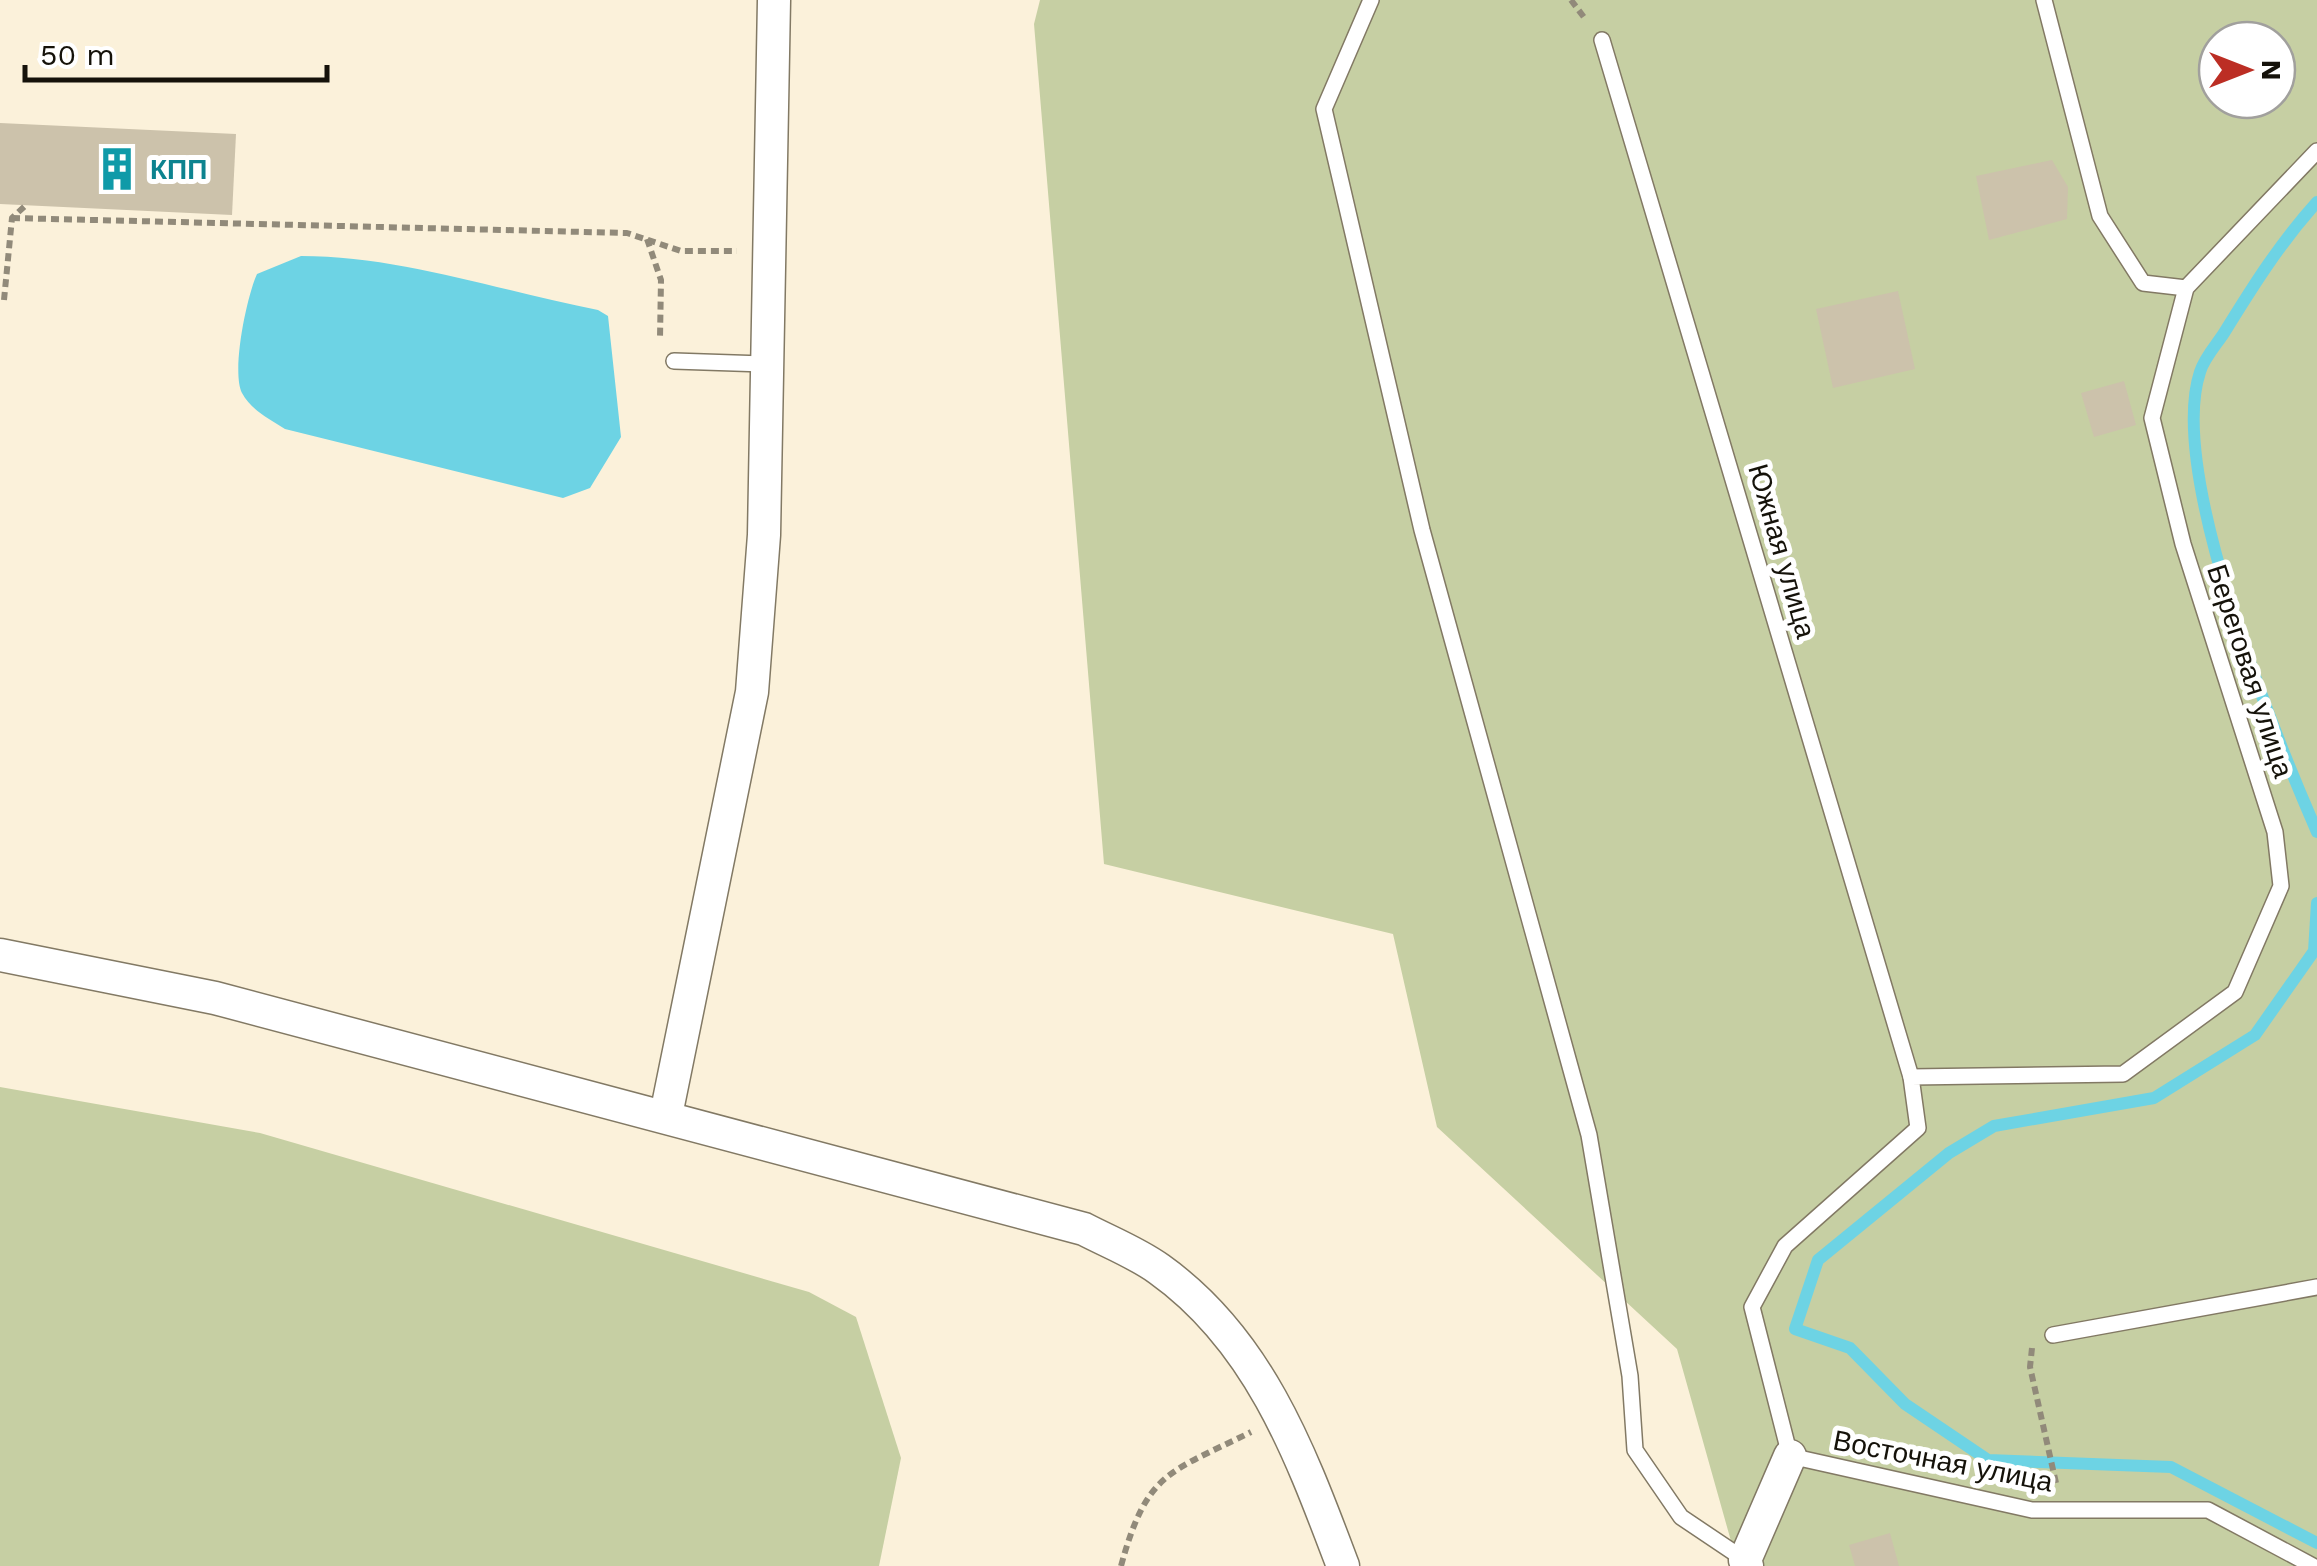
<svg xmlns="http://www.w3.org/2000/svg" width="2317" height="1566" viewBox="0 0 2317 1566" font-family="'Work Sans',sans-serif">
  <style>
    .green { fill: #c6cfa3; fill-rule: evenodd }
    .water { fill: #6dd3e4 }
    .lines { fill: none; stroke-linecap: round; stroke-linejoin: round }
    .stream { stroke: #6dd3e4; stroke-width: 12 }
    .building { fill: #ccc2ab }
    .lane-casing { stroke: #827964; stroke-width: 18 }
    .street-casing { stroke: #827964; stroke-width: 35 }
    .path { stroke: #918a7a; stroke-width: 6; stroke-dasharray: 8 5; stroke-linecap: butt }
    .lane { stroke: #fff; stroke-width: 15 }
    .street { stroke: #fff; stroke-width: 32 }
    .labels { text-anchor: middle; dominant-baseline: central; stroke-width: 10; stroke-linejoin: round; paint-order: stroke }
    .culture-label { font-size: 28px; font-weight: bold; fill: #0d838f; stroke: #fff; text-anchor: start }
    .street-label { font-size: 28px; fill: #15120a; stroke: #fff }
  </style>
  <rect width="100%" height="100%" fill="#fbf1da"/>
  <g class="green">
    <path d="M1040,0H2317V1566H1738L1677,1349L1437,1127L1393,934L1104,864L1034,24ZM2217,40H2277V100H2217Z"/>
    <polygon points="0,1087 260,1133 809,1292 856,1317 901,1458 879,1566 0,1566"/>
  </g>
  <path class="water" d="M301,256C401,256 500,291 598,310L608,316L621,437L590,488L563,498L285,429C269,419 251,410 242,393C231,371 247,296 257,274Z"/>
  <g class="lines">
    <g class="stream">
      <path d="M2317,202C2280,243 2253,286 2224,333C2217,344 2204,358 2200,372C2167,472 2274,733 2317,832"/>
      <polyline points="2317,903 2314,951 2255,1035 2154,1098 1994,1126 1949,1153 1818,1260 1795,1329 1850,1348 1905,1404 1988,1460 2171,1467 2317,1543"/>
    </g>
  </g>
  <g class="building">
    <polygon points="0,123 236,134 232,215 0,204"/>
    <polygon points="2052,160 2068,187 2067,219 1989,240 1976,176"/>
    <polygon points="1898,291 1915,369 1833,388 1816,309"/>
    <polygon points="2124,381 2136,425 2094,437 2081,393"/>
    <polygon points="1890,1533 1899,1566 1855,1566 1849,1545"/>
  </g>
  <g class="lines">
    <g class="lane-casing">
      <g id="lane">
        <polyline points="1371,0 1324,109 1422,530 1589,1135 1630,1376 1635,1450 1681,1517 1745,1560"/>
        <polyline points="2044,0 2100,216 2143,283 2186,288"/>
        <polyline points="1602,40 1911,1077"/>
        <polyline points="674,361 766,364"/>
        <polyline points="2053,1335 2317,1287"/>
        <polyline points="2313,1566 2208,1510 2032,1510 1790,1456 1752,1307 1785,1246 1918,1128 1911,1077 2123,1074 2235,992 2281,886 2275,832 2183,544 2152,418 2186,288 2317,151"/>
      </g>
    </g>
    <g class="street-casing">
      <g id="street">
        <path d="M0,955L215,998L1084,1229C1109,1242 1137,1253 1159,1269C1260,1341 1301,1455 1343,1566"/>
        <polyline points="666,1115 752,692 764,535 774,0"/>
        <polyline points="1747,1566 1745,1560 1790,1456"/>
      </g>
    </g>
    <g class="path">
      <polyline points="1571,0 1586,20"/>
      <polyline points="12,218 627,233 681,251 737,251"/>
      <polyline points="647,239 661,280 660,338"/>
      <polyline points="4,300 12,218 26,205"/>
      <polyline points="2032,1348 2030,1367 2056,1483"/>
      <path d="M1121,1566C1147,1471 1169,1473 1251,1432"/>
    </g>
    <use href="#lane" class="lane"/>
    <use href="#street" class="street"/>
  </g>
  <defs>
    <g id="building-bare" transform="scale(3.45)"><path d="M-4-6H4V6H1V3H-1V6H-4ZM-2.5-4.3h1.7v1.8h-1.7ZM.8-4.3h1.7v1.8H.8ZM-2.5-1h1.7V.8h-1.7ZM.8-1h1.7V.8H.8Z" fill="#0f9aa8" stroke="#fff" stroke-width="2.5" paint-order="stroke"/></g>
  </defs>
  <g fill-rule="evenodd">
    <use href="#building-bare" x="117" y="169"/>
  </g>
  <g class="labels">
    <g class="culture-label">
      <text x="150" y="169">КПП</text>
    </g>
    <g class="street-label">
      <text transform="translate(1782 551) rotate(74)">Южная улица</text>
      <text transform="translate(2250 671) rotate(72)">Береговая улица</text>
      <text transform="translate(1943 1461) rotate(11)">Восточная улица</text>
    </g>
  </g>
  <g transform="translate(2247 70) rotate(90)"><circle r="48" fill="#ffffff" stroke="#a1a09d" stroke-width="2.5"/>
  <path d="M0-8L18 38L0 25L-18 38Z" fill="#bc2e24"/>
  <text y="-15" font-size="28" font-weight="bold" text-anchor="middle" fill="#15120a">N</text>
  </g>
  <path d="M25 65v15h302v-15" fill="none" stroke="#15120a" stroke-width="5"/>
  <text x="40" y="65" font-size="30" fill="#15120a" stroke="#ffffff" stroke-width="8" paint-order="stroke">50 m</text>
</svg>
